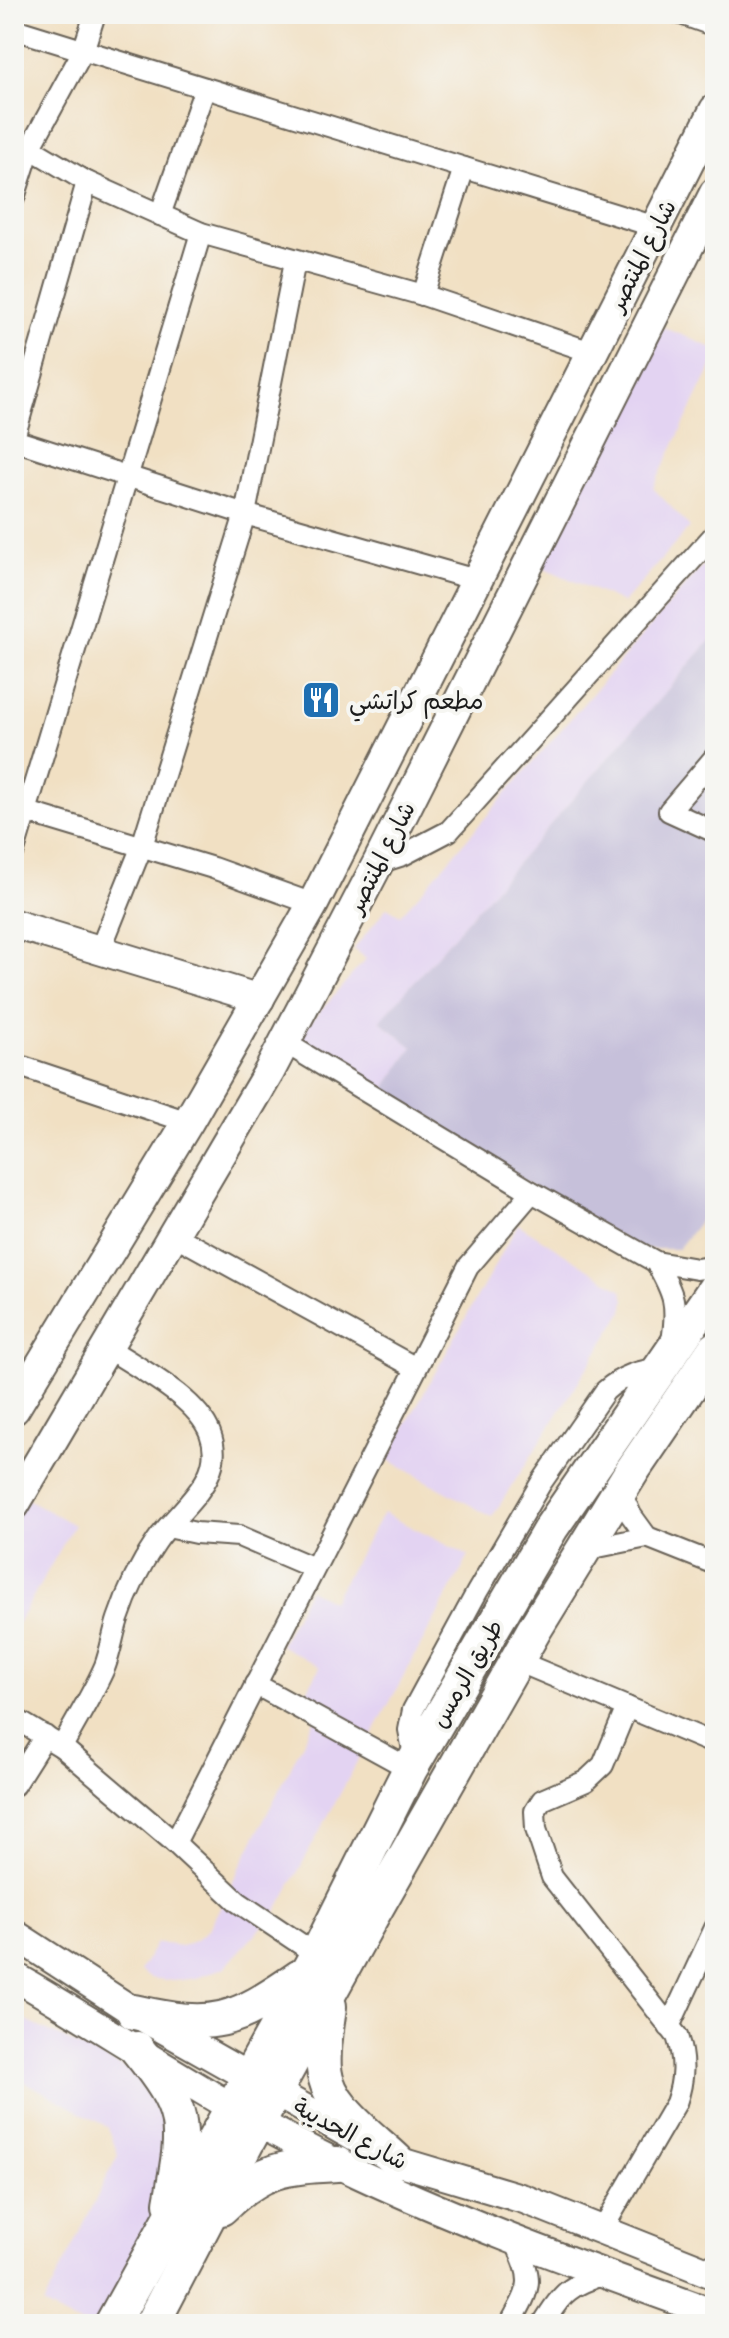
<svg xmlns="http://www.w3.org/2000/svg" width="729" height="2338" viewBox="0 0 729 2338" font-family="'Patrick Hand','Playpen Sans Arabic',sans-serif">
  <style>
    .built { fill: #e3d3f2 }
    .industrial { fill: #c6c0da }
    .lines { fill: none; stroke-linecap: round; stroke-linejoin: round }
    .street-casing { stroke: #676156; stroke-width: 24 }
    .secondary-casing { stroke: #676156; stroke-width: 32 }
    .primary-casing { stroke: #676156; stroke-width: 34 }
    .highway-casing { stroke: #676156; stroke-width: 38 }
    .street { stroke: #fff; stroke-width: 20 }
    .secondary { stroke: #fff; stroke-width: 28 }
    .primary { stroke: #fff; stroke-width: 30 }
    .highway { stroke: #fff; stroke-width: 34 }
    .labels { text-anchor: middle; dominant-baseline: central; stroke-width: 8; stroke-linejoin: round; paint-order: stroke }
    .street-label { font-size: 24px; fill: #1c1c1c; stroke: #f6f6f2 }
    .poi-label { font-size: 24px; fill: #1c1c1c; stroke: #f6f6f2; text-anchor: start }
  </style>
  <rect width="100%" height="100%" fill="#f6f6f2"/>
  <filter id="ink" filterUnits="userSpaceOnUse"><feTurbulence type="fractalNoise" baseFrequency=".0125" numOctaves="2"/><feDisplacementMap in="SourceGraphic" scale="16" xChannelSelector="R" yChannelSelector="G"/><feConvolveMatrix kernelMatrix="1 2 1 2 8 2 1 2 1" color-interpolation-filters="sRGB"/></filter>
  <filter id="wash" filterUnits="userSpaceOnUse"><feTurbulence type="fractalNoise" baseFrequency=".006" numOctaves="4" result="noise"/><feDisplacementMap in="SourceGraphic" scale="32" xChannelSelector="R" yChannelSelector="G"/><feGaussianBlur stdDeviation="1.8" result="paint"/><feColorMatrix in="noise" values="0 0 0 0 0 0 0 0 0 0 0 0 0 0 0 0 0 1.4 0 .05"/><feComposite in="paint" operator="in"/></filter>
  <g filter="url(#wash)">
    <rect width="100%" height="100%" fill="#f1e0c3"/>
    <g class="built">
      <polygon points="663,327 715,349 715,360 653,488 690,527 623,603 540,566"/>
      <polygon points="715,551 715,635 380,1021 413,1047 379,1097 293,1042 366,959 354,949 387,907 400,915 423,890"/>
      <polygon points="518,1224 622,1290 625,1300 623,1312 492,1517 387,1459"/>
      <polygon points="27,1499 74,1525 14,1630 14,1521"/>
      <polygon points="383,1513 469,1556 276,1912 225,1967 197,1978 173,1981 150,1978 140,1971 156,1943 182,1946 196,1940 209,1929 320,1709 302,1700 320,1667 280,1645 309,1589 332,1601"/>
      <polygon points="14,2015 137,2074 165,2106 165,2190 100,2324 80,2324 43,2305 118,2155 108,2127 14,2076"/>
    </g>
    <polygon class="industrial" points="715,635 715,1201 678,1249 640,1249 379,1097 413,1047 380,1021"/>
  </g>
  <g filter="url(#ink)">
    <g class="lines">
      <g class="street-casing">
        <g id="street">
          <polyline points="681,14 715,26"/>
          <polyline points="14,29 656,227"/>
          <polyline points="14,146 30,148 87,182 201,233 423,295 591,352"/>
          <polyline points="14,198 30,148 83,51 95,14"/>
          <polyline points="160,215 205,88"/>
          <polyline points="423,295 464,168"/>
          <polyline points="14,438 87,182"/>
          <polyline points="14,440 245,514 476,580"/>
          <polyline points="715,757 669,811 715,832"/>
          <polyline points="14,808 213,868 313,904"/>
          <polyline points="14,851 201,233"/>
          <polyline points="378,863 403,855 449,831 715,534"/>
          <polyline points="100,950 142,846 245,514 295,261"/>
          <polyline points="284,1042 532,1192 656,1262 697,1269 715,1266"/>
          <polyline points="14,1064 188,1122"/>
          <polyline points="174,1235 416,1368"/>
          <path d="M656,1262C674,1294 678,1304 672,1341"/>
          <polyline points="620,1490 631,1515 647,1537"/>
          <polyline points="168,1527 196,1533 239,1536 314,1568"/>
          <polyline points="583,1550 647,1537 715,1564"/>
          <polyline points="517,1661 715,1744"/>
          <polyline points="255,1684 410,1769"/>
          <polyline points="14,1718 62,1747 175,1843 238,1902 317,1955"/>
          <path d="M62,1747C76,1720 93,1694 105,1666C111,1650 113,1634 118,1619C127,1592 140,1565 156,1542C177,1510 228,1479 210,1433C196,1397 139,1369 108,1348"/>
          <path d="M415,1760L409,1730L413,1710L477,1592L541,1483L605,1391C622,1376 639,1370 661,1369"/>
          <polyline points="14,1785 45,1736"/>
          <polyline points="175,1843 468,1267 532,1192"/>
          <polyline points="669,2027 715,1928"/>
          <path d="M602,2230L676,2103C684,2080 685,2060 677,2036L552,1877L536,1829L535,1811L542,1800L586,1781L603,1765L627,1707"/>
          <path d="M510,2324C532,2285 534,2282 515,2241"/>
          <path d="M543,2324C562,2292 570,2285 605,2274"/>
        </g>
      </g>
      <g class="secondary-casing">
        <g id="secondary">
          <polyline points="14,924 260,999"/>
          <polyline points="14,1934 134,2012 397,2161 524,2199 715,2275"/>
          <path d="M14,1976C122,2039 226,2110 338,2164C460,2223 588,2268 715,2314"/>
        </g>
      </g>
      <g class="primary-casing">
        <g id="primary">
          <polyline points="14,1409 188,1122 313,904 715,110"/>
          <polyline points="14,1505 269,1072 378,863 715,193"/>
        </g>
      </g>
      <g class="highway-casing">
        <g id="highway">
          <path d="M329,2006C327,2026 322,2048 324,2069C328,2108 371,2136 397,2161"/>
          <path d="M134,2012C215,2030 233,2023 300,1977"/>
          <path d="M137,2049C189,2113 185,2124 171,2203"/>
          <path d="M221,2208C262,2168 284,2167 338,2164"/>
          <polyline points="112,2324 317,1955 410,1769 551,1528 715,1289"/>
          <polyline points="152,2324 247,2142 372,1915 534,1630 632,1471 715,1349"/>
        </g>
      </g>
      <use href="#street" class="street"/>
      <use href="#secondary" class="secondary"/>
      <use href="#primary" class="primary"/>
      <use href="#highway" class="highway"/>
    </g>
  </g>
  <defs>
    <g id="restaurant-square" transform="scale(2)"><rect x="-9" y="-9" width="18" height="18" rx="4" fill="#1f6fb2" stroke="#f6f6f2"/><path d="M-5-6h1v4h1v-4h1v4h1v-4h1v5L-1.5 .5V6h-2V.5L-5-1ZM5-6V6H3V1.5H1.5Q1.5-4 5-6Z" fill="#fff"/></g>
  </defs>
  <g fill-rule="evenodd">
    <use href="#restaurant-square" x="321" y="700"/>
  </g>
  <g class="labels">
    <g class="street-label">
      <text transform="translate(641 255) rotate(-63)">شارع المنتصر</text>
      <text transform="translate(380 857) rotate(-63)">شارع المنتصر</text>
      <text transform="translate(466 1673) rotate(-60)">طريق الرمس</text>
      <text transform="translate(351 2133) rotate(28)">شارع الحديبة</text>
    </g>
    <g class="poi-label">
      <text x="349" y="700">مطعم كراتشي</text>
    </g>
  </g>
  <rect width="729" height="2338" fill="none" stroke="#f6f6f2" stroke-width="48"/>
</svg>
